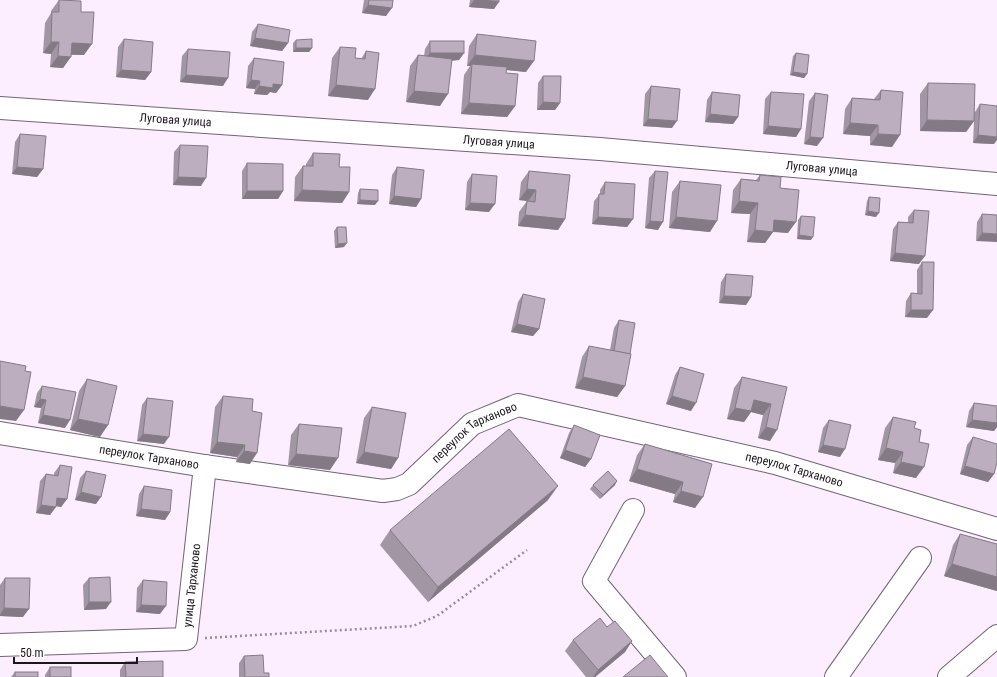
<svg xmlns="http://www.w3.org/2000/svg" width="997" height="677" viewBox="0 0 997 677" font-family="'Roboto Condensed',sans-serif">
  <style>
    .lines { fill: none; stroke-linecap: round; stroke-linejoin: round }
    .minor-casing { stroke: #716474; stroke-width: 24 }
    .path { stroke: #978d99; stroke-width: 2.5; stroke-dasharray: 2 3; stroke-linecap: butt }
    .minor { stroke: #fff; stroke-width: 22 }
    .wall { fill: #a296a4 }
    .shaded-wall { fill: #847a86 }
    .building { fill: #bcaebf; stroke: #847a86 }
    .labels { text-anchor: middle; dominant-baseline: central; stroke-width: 3; stroke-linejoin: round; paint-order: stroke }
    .street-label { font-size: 12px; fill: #1c171d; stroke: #fff }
  </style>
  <rect width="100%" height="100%" fill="#fcedff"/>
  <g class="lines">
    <g class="minor-casing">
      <g id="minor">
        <path id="s1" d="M0,108L600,149L997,184"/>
        <path id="s2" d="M0,433L205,466L383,491L397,489L409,484L472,424L518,405L775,463L997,529"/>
        <polyline points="633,510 594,581 675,677"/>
        <path id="s3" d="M0,645L186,639L205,466"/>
        <polyline points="836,677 920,558"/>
        <polyline points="949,677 997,636"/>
      </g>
    </g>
    <polyline class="path" points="205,638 413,626 437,616 527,550"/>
    <use href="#minor" class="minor"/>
  </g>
  <g class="wall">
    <polygon points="59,0 81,12 84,55 71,55 63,68 50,67 51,54 43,53 45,23 51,13 51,11"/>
    <polygon points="364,0 393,0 386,16 362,13"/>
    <polygon points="470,0 499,0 494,9 469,7"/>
    <polygon points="258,24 288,43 282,51 250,46 252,32"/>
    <polygon points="477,34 526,72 506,70 506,73 515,106 507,117 461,114 464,75 470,66 467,66 469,46"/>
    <polygon points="124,39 151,72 145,80 116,77 118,47"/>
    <polygon points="296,40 312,48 309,52 293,52 293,43"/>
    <polygon points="430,41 464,53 459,60 452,61 440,106 406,102 410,66 418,55 424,56 425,49"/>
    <polygon points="340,47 355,58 361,59 366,51 368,100 328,96 332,58"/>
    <polygon points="188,49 223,86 180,82 182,56"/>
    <polygon points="796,53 807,74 804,78 790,75 793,56"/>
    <polygon points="254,58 282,85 276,93 270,92 267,95 254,94 255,89 246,88 248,66"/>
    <polygon points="543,76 560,103 555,110 537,110 538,83"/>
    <polygon points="928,83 975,112 980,104 994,144 973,143 974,121 966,132 920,131 920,94"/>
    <polygon points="651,86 672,128 643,126 645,94"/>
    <polygon points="881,90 892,147 870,145 870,136 843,134 845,109 852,98 874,99"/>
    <polygon points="712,92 738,117 733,124 705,122 707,100"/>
    <polygon points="771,92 801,129 796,137 763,134 765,99"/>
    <polygon points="815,93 817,146 804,144 809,101"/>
    <polygon points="20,134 43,169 37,177 12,174 15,142"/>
    <polygon points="180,145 201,186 173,185 174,152"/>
    <polygon points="313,153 339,167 349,192 342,203 294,201 295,177 303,166 306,166 306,164"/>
    <polygon points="247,163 283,191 278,199 242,199 242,171"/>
    <polygon points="397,167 421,199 416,207 389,204 392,175"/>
    <polygon points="529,171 565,219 558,230 518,226 519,212 527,201 528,201 519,200 521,182"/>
    <polygon points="655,171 658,230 645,228 649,178"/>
    <polygon points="472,174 489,212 465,210 467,182"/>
    <polygon points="760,175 780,188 788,233 773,232 765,243 747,242 750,214 731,213 733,190 741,179 756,180"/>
    <polygon points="680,181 710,232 669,228 672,192"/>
    <polygon points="605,182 633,219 627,227 592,224 594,201 600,194 600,190"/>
    <polygon points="360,189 375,205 357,204 358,193"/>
    <polygon points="869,197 876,217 865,215 867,201"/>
    <polygon points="914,210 919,264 890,261 893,229 898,222 908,222 908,217"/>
    <polygon points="982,214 997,215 976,241 977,222"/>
    <polygon points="801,216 811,240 797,239 798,220"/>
    <polygon points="337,227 344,247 335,248 334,231"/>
    <polygon points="922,262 927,318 905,317 906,301 911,293 917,294 917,270"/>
    <polygon points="726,274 751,297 746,305 719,303 721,282"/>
    <polygon points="523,294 539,329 533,336 511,332 518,302"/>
    <polygon points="619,320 625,386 617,397 575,388 582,357 589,346 610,350 614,328"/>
    <polygon points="680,367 691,411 666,404 675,375"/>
    <polygon points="742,377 787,387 770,441 758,438 763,415 751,412 744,422 727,419 734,388"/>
    <polygon points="87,379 100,437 70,430 79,391"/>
    <polygon points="42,386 65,428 38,423 41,408 34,407 37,393"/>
    <polygon points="223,396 252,411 250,464 236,462 237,457 210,453 215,407"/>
    <polygon points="147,398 164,444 137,441 142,405"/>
    <polygon points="974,403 997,406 997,427 994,431 966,427 969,411"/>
    <polygon points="372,407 398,458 391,469 356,463 364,418"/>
    <polygon points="893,417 914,428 919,442 916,478 893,473 895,463 878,460 885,428"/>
    <polygon points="829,420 840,457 818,452 823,428"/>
    <polygon points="299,424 330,470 288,465 291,435"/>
    <polygon points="574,425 591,459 585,467 560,458 569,433"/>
    <polygon points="973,437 994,474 988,482 960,474 967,445"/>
    <polygon points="645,444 712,464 695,508 673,502 675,494 629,481 637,455"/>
    <polygon points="60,465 67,499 61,507 56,506 50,515 36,513 40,481 46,474 54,475 54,473"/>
    <polygon points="86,471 96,504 75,500 80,478"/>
    <polygon points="593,485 615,485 600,499 590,489"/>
    <polygon points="144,486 170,512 165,520 136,516 139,494"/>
    <polygon points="548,500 428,602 380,545 390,530"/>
    <polygon points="960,534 997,544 997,591 944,576 953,545"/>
    <polygon points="5,578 23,617 0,616 0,585"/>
    <polygon points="89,578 106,609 84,610 83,585"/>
    <polygon points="143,580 160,614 136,612 137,588"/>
    <polygon points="607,627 632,641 625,652 595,677 586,677 565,651 573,640"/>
    <polygon points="244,656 264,673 269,677 239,677 239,663"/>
    <polygon points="125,662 163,677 120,677 120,670"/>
    <polygon points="50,667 71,677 45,677 45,675"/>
    <polygon points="15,672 38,677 11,677"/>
  </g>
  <g class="shaded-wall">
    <polygon points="474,0 484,0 499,2 494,9 469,7"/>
    <polygon points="368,5 392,8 386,16 362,13"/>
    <polygon points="255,38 288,43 282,51 250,46"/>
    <polygon points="51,42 59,42 51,54 43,53"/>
    <polygon points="72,43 92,44 84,55 64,54"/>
    <polygon points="296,48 312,48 309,52 293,52"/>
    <polygon points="430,53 464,53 459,60 424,61"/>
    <polygon points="475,55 534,61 526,72 472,66 472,64 470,66 467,66"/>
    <polygon points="58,56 71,57 63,68 50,67"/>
    <polygon points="121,70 151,72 145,80 116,77"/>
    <polygon points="793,72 807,74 804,78 790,75"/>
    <polygon points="186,75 228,78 223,86 180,82"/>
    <polygon points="251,80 260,81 255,89 246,88"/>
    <polygon points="273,84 282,85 276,93 270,92 267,95 254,94 259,86"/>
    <polygon points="336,85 375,89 368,100 328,96"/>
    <polygon points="414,91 448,94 440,106 406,102"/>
    <polygon points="543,102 560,103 555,110 537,110"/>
    <polygon points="469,103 515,106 507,117 461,114"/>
    <polygon points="710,114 738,117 733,124 705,122"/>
    <polygon points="648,119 677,121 672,128 643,126"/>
    <polygon points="927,120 974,121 966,132 920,131"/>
    <polygon points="850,123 878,125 870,136 843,134"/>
    <polygon points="768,126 801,129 796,137 763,134"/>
    <polygon points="878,134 900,135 892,147 870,145"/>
    <polygon points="978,135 997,137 997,140 994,144 973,143"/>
    <polygon points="810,137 823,138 817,146 804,144"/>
    <polygon points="17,167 43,169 37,177 12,174"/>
    <polygon points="178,177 206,178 201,186 173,185"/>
    <polygon points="527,189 536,190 528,201 519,200"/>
    <polygon points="302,190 349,192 342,203 294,201"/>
    <polygon points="247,191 283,191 278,199 242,199"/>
    <polygon points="394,196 421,199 416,207 389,204"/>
    <polygon points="360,200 378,201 375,205 357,204"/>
    <polygon points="739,201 758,203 750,214 731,213"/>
    <polygon points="470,203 495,204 489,212 465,210"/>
    <polygon points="868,211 879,213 876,217 865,215"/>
    <polygon points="525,215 565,219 558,230 518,226"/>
    <polygon points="598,217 633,219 627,227 592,224"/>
    <polygon points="676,217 717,221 710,232 669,228"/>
    <polygon points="774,220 796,222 788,233 767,231"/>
    <polygon points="650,221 663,222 658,230 645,228"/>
    <polygon points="755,230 773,232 765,243 747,242"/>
    <polygon points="982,233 997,234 997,242 976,241"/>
    <polygon points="799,235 813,237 811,240 797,239"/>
    <polygon points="347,243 344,247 335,248 338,244"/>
    <polygon points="895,253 925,256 919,264 890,261"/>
    <polygon points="724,296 751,297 746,305 719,303"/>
    <polygon points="911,310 933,310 927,318 905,317"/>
    <polygon points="517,324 539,329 533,336 511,332"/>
    <polygon points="583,377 625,386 617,397 575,388"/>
    <polygon points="672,396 696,403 691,411 666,404"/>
    <polygon points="40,399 46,400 41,408 34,407"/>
    <polygon points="754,400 771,404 763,415 751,412 744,422 727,419 735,408"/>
    <polygon points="0,406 24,410 16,421 0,419"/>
    <polygon points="43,415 70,420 65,428 38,423"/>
    <polygon points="78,419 108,425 100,437 70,430"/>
    <polygon points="972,420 997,423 997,427 994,431 966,427"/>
    <polygon points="766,427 777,430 770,441 758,438"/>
    <polygon points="143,434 169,437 164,444 137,441"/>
    <polygon points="217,442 245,445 237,457 210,453"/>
    <polygon points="823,445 845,449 840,457 818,452"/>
    <polygon points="886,448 903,452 895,463 878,460"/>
    <polygon points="565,450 591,459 585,467 560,458"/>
    <polygon points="244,451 257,453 250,464 236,462"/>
    <polygon points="364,452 398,458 391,469 356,463"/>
    <polygon points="296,454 338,458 330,470 288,465"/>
    <polygon points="901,462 924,467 916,478 893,473"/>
    <polygon points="965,466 994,474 988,482 960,474"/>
    <polygon points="637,469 683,482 675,494 629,481"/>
    <polygon points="617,481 615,485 600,499 603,495"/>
    <polygon points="558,486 548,500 428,602 438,587"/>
    <polygon points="681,491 703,497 695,508 673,502"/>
    <polygon points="81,492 101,497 96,504 75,500"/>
    <polygon points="57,498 67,499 61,507 52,505"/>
    <polygon points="41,505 56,507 50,515 36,513"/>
    <polygon points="141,509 170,512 165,520 136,516"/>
    <polygon points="952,564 997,577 997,591 944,576"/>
    <polygon points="89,602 111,602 106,609 84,610"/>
    <polygon points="141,605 166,606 160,614 136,612"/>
    <polygon points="4,608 29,609 23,617 0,616 0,615"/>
    <polygon points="632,641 625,652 595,677 593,677 598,670"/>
  </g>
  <g class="building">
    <polygon points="59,0 81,1 81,12 94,12 92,44 72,43 71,57 58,56 59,42 51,42 52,12 59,12"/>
    <polygon points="369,0 393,0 392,8 368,5"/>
    <polygon points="484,0 499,0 499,2"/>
    <polygon points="258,24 290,30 288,43 255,38"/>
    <polygon points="477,34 536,41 534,61 475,55"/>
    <polygon points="124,39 153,42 151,72 121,70"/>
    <polygon points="312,39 312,48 296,48 296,40"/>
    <rect x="430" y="41" width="34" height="12"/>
    <polygon points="340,47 356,48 355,58 365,59 366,51 379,53 375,89 336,85"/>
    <polygon points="188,49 230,52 228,78 186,75"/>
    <polygon points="796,53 809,55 807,74 793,72"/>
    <polygon points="418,55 452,59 448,94 414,91"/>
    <polygon points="254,58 284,62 282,85 273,84 273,88 259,86 260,81 251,80"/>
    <polygon points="472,64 507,67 506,73 518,74 515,106 469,103"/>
    <polygon points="543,76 561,76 560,103 543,102"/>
    <polygon points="928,83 975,84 974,121 927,120"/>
    <polygon points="651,86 680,89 677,121 648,119"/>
    <polygon points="881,90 903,92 900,135 878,134 878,125 850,123 852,98 880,100"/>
    <polygon points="712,92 740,95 738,117 710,114"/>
    <polygon points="771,92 804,94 801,129 768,126"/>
    <polygon points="815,93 828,95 823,138 810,137"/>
    <polygon points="980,104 997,106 997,137 978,135"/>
    <polygon points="20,134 46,136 43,169 17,167"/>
    <polygon points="180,145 208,146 206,178 178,177"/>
    <polygon points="313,153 340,154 339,167 350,167 349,192 302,190 303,166 313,166"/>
    <polygon points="247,163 283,164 283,191 247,191"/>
    <polygon points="397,167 424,170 421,199 394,196"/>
    <polygon points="529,171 570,175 565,219 525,215 527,201 535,202 536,190 527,189"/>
    <polygon points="655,171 668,172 663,222 650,221"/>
    <polygon points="472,174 497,176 495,204 470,203"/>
    <polygon points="760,175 781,177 780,188 799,190 796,222 774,220 773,232 755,230 758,203 739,201 741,179 759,181"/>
    <polygon points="680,181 721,185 717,221 676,217"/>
    <polygon points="605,182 635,184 633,219 598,217 599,194 604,194"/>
    <polygon points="360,189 378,190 378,201 360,200"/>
    <polygon points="869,197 880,198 879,213 868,211"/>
    <polygon points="914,210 929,211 925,256 895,253 898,222 913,223"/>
    <polygon points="982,214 997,215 997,234 982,233"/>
    <polygon points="801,216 815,217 813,237 799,235"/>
    <polygon points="337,227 346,227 347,243 338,244"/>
    <polygon points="922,262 934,262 933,310 911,310 911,293 922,294"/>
    <polygon points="726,274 753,276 751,297 724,296"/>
    <polygon points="523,294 545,299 539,329 517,324"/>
    <polygon points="619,320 635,323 630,354 614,351"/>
    <polygon points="589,346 631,354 625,386 583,377"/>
    <polygon points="0,361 26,366 25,371 31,372 24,410 0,406"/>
    <polygon points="680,367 704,374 696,403 672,396"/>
    <polygon points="742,377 787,387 777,430 766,427 771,404 754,400 751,411 735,408"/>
    <polygon points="87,379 117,386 108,425 78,419"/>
    <polygon points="42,386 76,392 70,420 43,415 46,400 40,399"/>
    <polygon points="223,396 253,399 252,411 262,413 257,453 244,451 245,445 217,442"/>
    <polygon points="147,398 173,401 169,437 143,434"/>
    <polygon points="974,403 997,406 997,423 972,420"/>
    <polygon points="372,407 406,413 398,458 364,452"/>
    <polygon points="893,417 916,422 914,428 921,430 919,442 929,444 924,467 901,462 903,452 886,448"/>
    <polygon points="829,420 851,425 845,449 823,445"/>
    <polygon points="299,424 342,428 338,458 296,454"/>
    <polygon points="574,425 600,435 591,459 565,450"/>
    <polygon points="509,429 558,486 438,587 390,530"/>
    <polygon points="973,437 997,444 997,462 994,474 965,466"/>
    <polygon points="645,444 712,464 703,497 681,491 683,482 637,469"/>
    <polygon points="60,465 72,467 67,499 57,498 56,507 41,505 46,474 58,476"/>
    <polygon points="86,471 106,475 101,497 81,492"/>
    <polygon points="608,471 617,481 603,495 593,485"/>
    <polygon points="144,486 172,490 170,512 141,509"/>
    <polygon points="960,534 997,544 997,577 952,564"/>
    <polygon points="110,577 111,602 89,602 89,578"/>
    <polygon points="5,578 30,578 29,609 4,608"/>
    <polygon points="143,580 167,582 166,606 141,605"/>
    <polygon points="600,618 607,627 615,621 632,641 598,670 573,640"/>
    <polygon points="263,655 264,673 269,673 269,677 245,677 244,656"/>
    <polygon points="650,655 668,677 623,677"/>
    <polygon points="163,661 163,677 126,677 125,662"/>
    <rect x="50" y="667" width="21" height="10"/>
    <rect x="15" y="672" width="23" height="5"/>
  </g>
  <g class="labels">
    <g class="street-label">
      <text stroke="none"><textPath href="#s1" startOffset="176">Луговая улица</textPath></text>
      <text stroke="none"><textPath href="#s1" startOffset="500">Луговая улица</textPath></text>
      <text stroke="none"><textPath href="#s1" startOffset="824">Луговая улица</textPath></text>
      <text stroke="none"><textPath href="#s2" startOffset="499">переулок Тарханово</textPath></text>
      <text stroke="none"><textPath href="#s2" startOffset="151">переулок Тарханово</textPath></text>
      <text stroke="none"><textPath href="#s2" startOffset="835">переулок Тарханово</textPath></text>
      <text stroke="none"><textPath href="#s3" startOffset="240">улица Тарханово</textPath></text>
    </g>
  </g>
  <path d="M14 657v6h123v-6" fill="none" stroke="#1c171d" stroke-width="2"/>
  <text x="20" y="657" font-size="12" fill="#1c171d" stroke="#ffffff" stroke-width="3" paint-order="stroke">50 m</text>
</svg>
